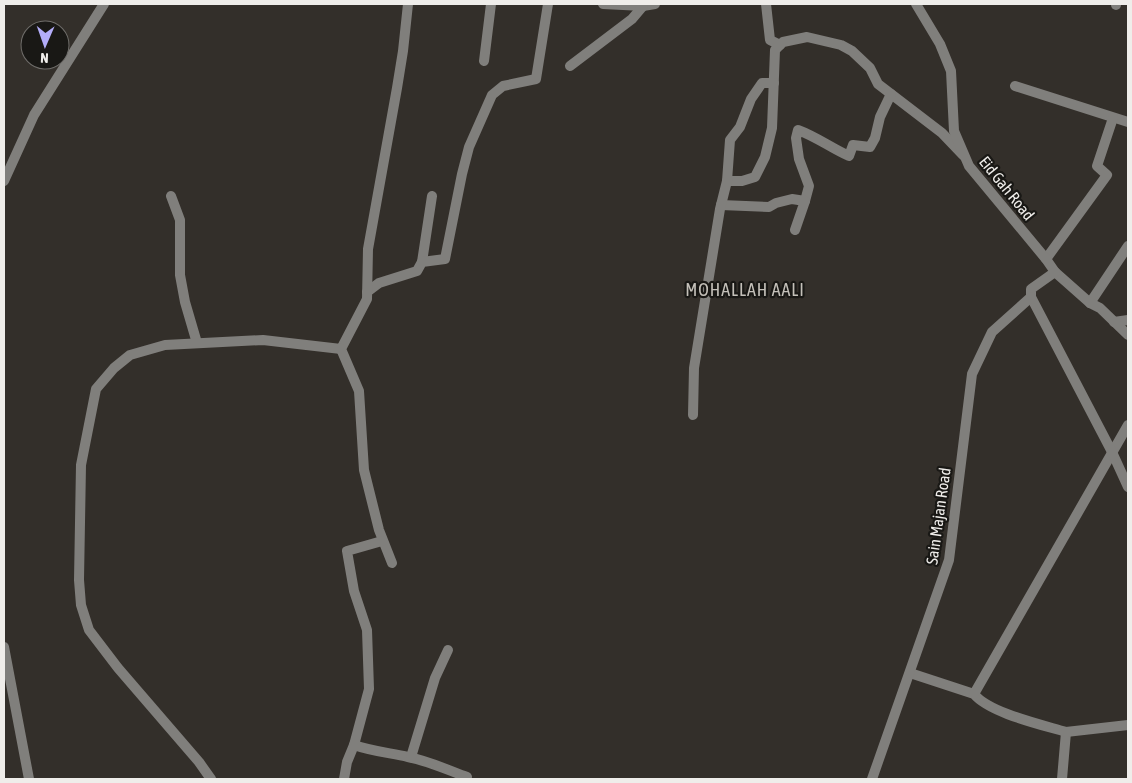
<svg xmlns="http://www.w3.org/2000/svg" width="1132" height="783" viewBox="0 0 1132 783" font-family="'Asap Condensed',sans-serif">
  <style>
    .lines { fill: none; stroke-linecap: round; stroke-linejoin: round }
    .minor { stroke: #807f7c; stroke-width: 10 }
    .tertiary { stroke: #807f7c; stroke-width: 10 }
    .labels { text-anchor: middle; dominant-baseline: central; stroke-width: 4.5; stroke-linejoin: round; paint-order: stroke }
    .street-label { font-size: 16px; fill: #efedea; stroke: #191815 }
    .neighbourhood-label { font-size: 18px; letter-spacing: 1px; fill: #c4c0b9; stroke: #191815 }
  </style>
  <rect width="100%" height="100%" fill="#332f2a"/>
  <g class="lines">
    <g class="minor">
      <polyline points="603,4 643,6 655,4"/>
      <polyline points="766,4 770,40 780,45"/>
      <polyline points="1116,5 1116,4"/>
      <polyline points="484,61 491,4"/>
      <polyline points="570,66 632,19 643,6"/>
      <polyline points="1015,86 1128,122"/>
      <polyline points="727,181 742,181 755,177 765,157 772,128 775,50 783,42 807,37 841,45 852,51 870,68 878,84 942,133 963,155"/>
      <polyline points="171,196 180,220 180,275 185,302 197,343"/>
      <path d="M805,201L809,186L799,159L796,138L798,130C817,137 831,148 849,156L853,145L870,147L875,138L880,117L891,94"/>
      <polyline points="721,205 769,207 776,203 792,199 805,201 795,230"/>
      <polyline points="1046,259 1107,175 1097,166 1113,118"/>
      <polyline points="422,262 432,196"/>
      <polyline points="367,292 379,283 417,271 422,262 445,259 462,174 469,147 492,95 503,86 536,79 548,4"/>
      <polyline points="1090,303 1128,246"/>
      <polyline points="1114,322 1128,320"/>
      <polyline points="693,415 694,368 720,209 727,181 730,140 740,127 751,99 762,83 774,83"/>
      <polyline points="392,563 379,530 364,470 359,391 341,349 367,299 368,249 397,88 403,51 408,4"/>
      <path d="M910,673L974,694C989,713 1043,725 1066,732L1062,779"/>
      <polyline points="974,694 1128,425"/>
      <polyline points="1066,732 1128,725"/>
      <path d="M354,745C371,751 390,753 408,757C428,761 448,770 467,777"/>
      <polyline points="411,757 435,678 448,650"/>
      <polyline points="211,779 199,762 118,668 89,630 81,605 79,580 81,465 96,389 114,368 130,355 165,345 263,340 341,349"/>
      <polyline points="344,779 347,762 354,745 369,689 367,630 354,591 347,551 382,541"/>
    </g>
    <g class="tertiary">
      <polyline points="916,4 940,44 951,71 954,131 969,166 1046,259 1055,272 1090,303 1100,308 1128,335"/>
      <polyline points="4,181 34,115 104,4"/>
      <polyline points="1055,272 1031,289 1031,297 1112,452 1128,487"/>
      <polyline points="4,647 29,779"/>
      <polyline points="872,779 949,560 972,374 992,332 1031,297"/>
    </g>
  </g>
  <g class="labels">
    <g class="street-label">
      <text transform="translate(1007 188) rotate(51)">Eid Gah Road</text>
      <text transform="translate(938 516) rotate(-82)">Sain Majan Road</text>
    </g>
    <g class="neighbourhood-label">
      <text x="745" y="289">MOHALLAH AALI</text>
    </g>
  </g>
  <rect width="1132" height="783" fill="none" stroke="#efedea" stroke-width="10"/>
  <g transform="translate(45 45) rotate(182)"><circle r="24" fill="#191815" stroke="#6f6d6a"/>
  <path d="M0-4L9 19L0 12L-9 19Z" fill="#b3adf9"/>
  <text y="-8" font-size="14" font-weight="bold" text-anchor="middle" fill="#efedea">N</text>
  </g>
</svg>
